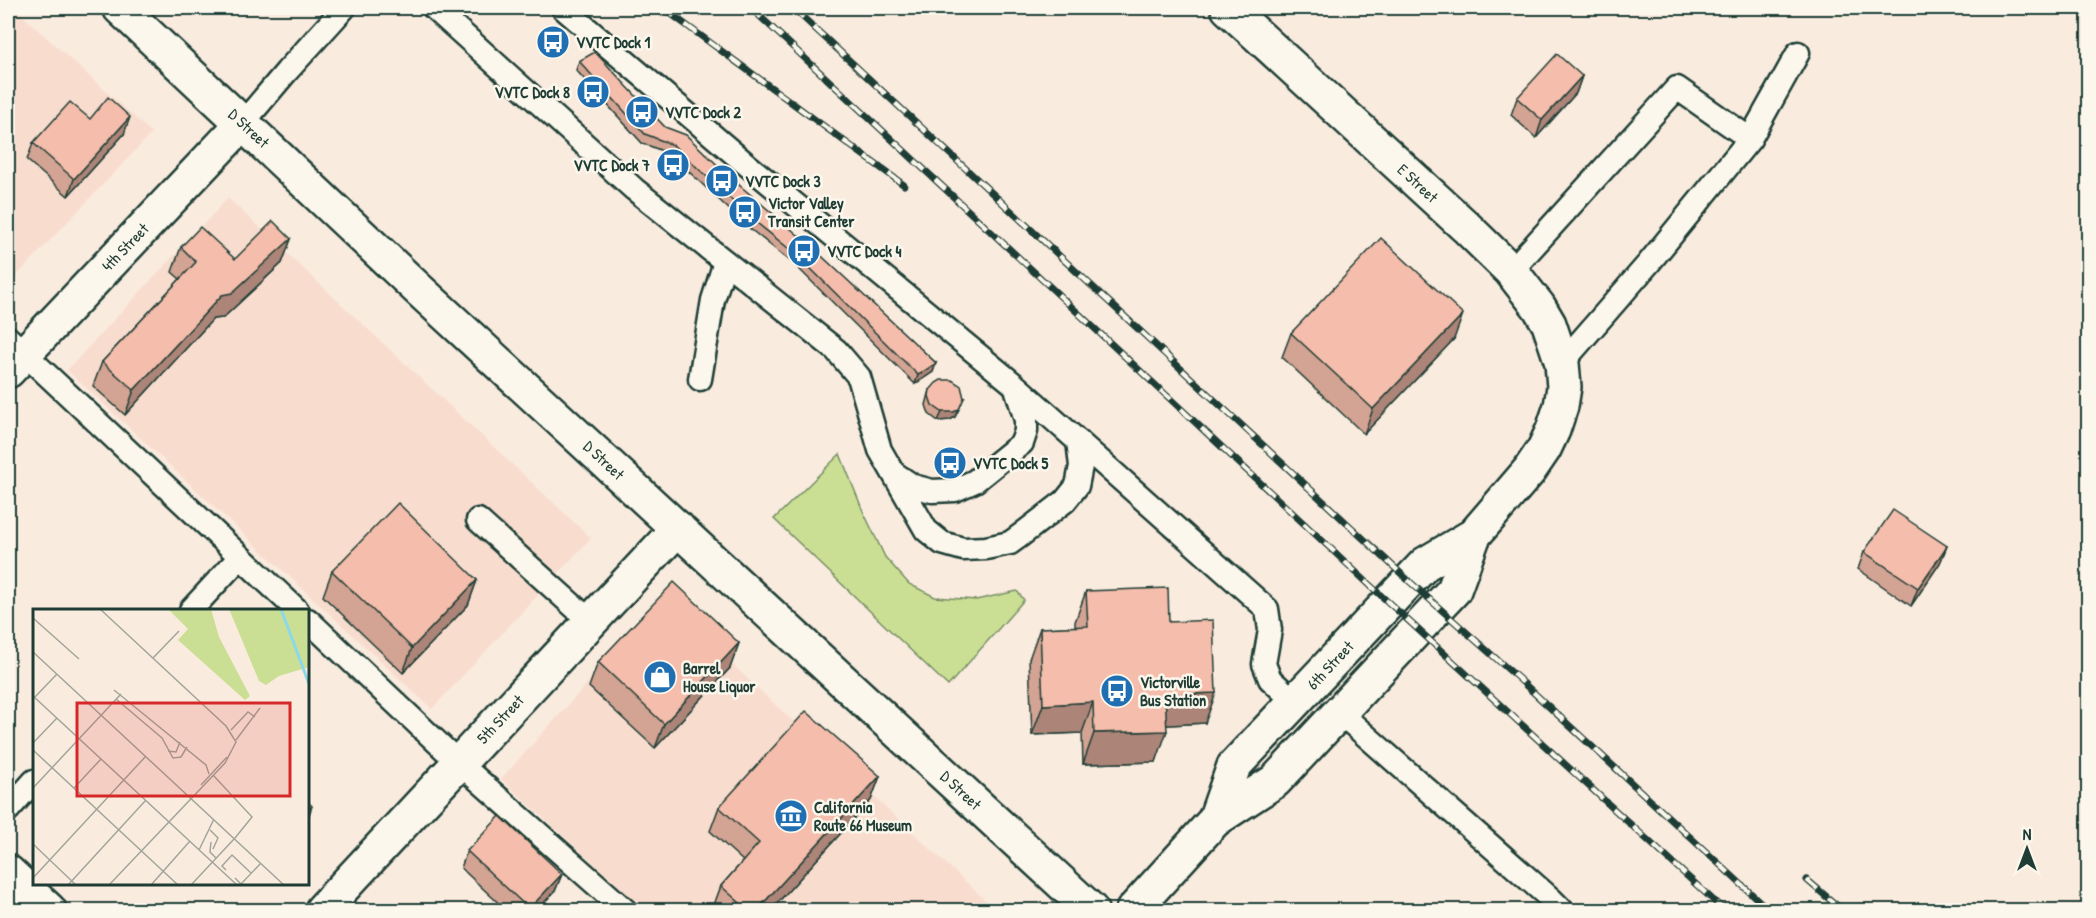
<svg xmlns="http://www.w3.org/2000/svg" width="2096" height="918" viewBox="0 0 2096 918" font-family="'Patrick Hand',sans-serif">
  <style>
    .built { fill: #f8ddcf }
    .green { fill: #cbdf94; stroke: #758e64; stroke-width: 1.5 }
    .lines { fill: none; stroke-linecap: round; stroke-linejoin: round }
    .lane-casing { stroke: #1f3d34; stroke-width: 27 }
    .street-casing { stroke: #1f3d34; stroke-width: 38 }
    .secondary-casing { stroke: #1f3d34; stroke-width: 38 }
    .primary-casing { stroke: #1f3d34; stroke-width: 38 }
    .lane { stroke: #fbf7ec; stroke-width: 22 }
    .street { stroke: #fbf7ec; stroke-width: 33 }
    .secondary { stroke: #fbf7ec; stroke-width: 33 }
    .primary { stroke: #fbf7ec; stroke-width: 33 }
    .rail-casing { stroke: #1f3d34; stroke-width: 7 }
    .rail { stroke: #fbf7ec; stroke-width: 4.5; stroke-dasharray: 14; stroke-linecap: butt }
    .wall { fill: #d3a393; stroke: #1f3d34; stroke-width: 1.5 }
    .shaded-wall { fill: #ac8478; stroke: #1f3d34; stroke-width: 1.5 }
    .building { fill: #f5bdab; stroke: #1f3d34; stroke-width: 1.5 }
    .labels { text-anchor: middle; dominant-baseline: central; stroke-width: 5; stroke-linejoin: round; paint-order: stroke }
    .poi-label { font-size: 16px; font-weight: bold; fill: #1f3d34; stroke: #fbf7ec; text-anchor: start }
    .street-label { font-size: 16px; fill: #1f3d34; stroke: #fbf7ec }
    .inset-river { fill: none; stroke: #8bd9e8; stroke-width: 3 }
    .inset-road { fill: none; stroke: #a2a59b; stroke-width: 1.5 }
    .view { fill: #d62828; fill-opacity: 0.15; stroke: #d62828; stroke-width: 3 }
    .inset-edge { fill: none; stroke: #1f3d34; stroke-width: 3 }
  </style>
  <rect width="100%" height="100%" fill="#faebdf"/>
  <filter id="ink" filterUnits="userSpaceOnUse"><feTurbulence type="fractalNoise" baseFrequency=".0167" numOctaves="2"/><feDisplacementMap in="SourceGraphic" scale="12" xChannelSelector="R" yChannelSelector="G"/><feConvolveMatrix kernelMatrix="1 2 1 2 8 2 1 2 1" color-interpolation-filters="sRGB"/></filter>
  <g filter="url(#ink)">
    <g class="built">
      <polygon points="8,8 14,8 152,133 8,285"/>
      <polygon points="228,198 591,538 432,709 67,370"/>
      <polygon points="663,600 996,910 644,910 501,779"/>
    </g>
    <polygon class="green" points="840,454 863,511 885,557 909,584 935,597 976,600 1017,591 1024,600 948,686 774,519"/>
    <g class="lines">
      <g class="lane-casing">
        <g id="lane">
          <polyline points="434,8 634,189 836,350 859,377 880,450 926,530 942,543 963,549 986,548 1010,543 1021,535 1065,501 1077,486 1081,466 1078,441"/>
          <polyline points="563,8 745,163 1016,386 1267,609 1270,630 1264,664 1270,679 1295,702"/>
          <polyline points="243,123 287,71 344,8"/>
          <polyline points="1511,271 1677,88 1750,139"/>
          <polyline points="8,338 297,610"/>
          <polyline points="1562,363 1648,264 1750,139 1798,53"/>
          <polyline points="700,379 713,300 725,262"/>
          <polyline points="895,474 913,486 932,491 955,490 975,481 1022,443 1026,431 1026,420 1016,388"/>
          <polyline points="478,520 590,621"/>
          <polyline points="191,610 240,557"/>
          <polyline points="308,620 459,763 625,910"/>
          <polyline points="1339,712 1551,899 1562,910"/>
          <polyline points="8,810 34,781"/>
        </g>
      </g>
      <g class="street-casing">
        <g id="street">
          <polyline points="8,371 243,123"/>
          <polyline points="8,872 49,910"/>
          <polyline points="322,910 678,528"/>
        </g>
      </g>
      <g class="secondary-casing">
        <g id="secondary">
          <polyline points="1215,820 1234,766 1425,564 1474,535 1529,471 1544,449 1553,430 1561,406 1564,387 1562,363 1549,324 1539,307 1511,271 1466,227 1228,8"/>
          <polyline points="1133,910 1215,820 1275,781 1454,590 1474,535"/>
        </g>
      </g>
      <g class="primary-casing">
        <polyline id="primary" points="120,8 417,288 1091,910"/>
      </g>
      <use href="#lane" class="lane"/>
      <use href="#street" class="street"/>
      <use href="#secondary" class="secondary"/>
      <use href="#primary" class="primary"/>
      <g class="rail-casing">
        <g id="rail">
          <polyline points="663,8 904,185"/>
          <polyline points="751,8 1388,602 1724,910"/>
          <polyline points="793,8 1409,581 1519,679 1769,910"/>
          <polyline points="1807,880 1842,910"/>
        </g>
      </g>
      <use href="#rail" class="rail"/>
    </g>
    <g class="wall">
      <polygon points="579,61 732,179 936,363 933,372 915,384 795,265 749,228 670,154 642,143 576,70"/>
      <polygon points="1582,76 1576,93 1536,138 1511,115 1517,98"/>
      <polygon points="124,134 68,196 27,160 33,143"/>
      <polygon points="291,239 282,263 223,318 213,319 125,415 93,386 102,362 180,279 172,272 181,247 235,259"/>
      <polygon points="1291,333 1454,339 1364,434 1282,357"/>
      <polygon points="930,390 960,407 955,417 950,420 938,421 929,414 926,405"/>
      <polygon points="1947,546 1940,563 1911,606 1858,569 1864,552"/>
      <polygon points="332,571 477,580 468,605 403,673 323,596"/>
      <polygon points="1086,591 1169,622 1205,723 1166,725 1156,762 1083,764 1082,733 1032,735 1029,659 1040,628 1075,627 1075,622"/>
      <polygon points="739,643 730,668 655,748 589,687 598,662"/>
      <polygon points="880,776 871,800 771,910 712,910 721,886 743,861 710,831 719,807"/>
      <polygon points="467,851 562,874 555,891 537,910 506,910 461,868"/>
    </g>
    <g class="shaded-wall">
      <polygon points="1582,76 1576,93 1536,138 1542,120"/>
      <polygon points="130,117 124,134 68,196 74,179"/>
      <polygon points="291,239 282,263 223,318 213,319 125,415 134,390 222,295"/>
      <polygon points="1463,314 1454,339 1364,434 1373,409"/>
      <polygon points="936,363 933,372 915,384 918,375"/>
      <polygon points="964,398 955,417 950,420 938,421 942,412"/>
      <polygon points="1947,546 1940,563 1911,606 1918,588"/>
      <polygon points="477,580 468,605 403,673 412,648"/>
      <polygon points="739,643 730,668 655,748 664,724"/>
      <polygon points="1216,693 1205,723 1154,726 1165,695"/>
      <polygon points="1093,702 1082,733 1032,735 1043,705"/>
      <polygon points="1167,731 1156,762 1083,764 1094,733"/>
      <polygon points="880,776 871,800 771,910 757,910"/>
      <polygon points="312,806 308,818 308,810"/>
      <polygon points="562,874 555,891 537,910 528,910 529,909"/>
    </g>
    <g class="building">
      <polygon points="595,52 665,127 686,135 732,179 811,246 936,363 918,375 798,256 752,219 673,145 645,134 579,61"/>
      <polygon points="1557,54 1582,76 1542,120 1517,98"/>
      <polygon points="108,97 130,117 74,179 33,143 70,102 90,119"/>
      <polygon points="273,221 291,239 232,293 222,295 134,390 102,362 196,262 181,247 200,227 235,259"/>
      <polygon points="1381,238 1463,314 1373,409 1291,333"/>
      <polygon points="941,380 952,380 961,386 964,398 959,409 954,412 942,412 932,405 929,396 930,390 936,383"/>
      <polygon points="398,503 477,580 412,648 332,571"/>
      <polygon points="1893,510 1947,546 1918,588 1864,552"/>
      <polygon points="674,582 739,643 664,724 598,662"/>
      <polygon points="1168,588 1169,622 1213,620 1216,693 1165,695 1167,731 1094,733 1093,702 1043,705 1040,628 1088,626 1086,591"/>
      <polygon points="806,711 880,776 757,910 748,910 721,886 759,843 719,807"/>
      <polygon points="308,802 312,806 308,810"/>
      <polygon points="500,816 562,874 529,909 467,851"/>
    </g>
  </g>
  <defs>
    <g id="bus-disc" transform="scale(1.725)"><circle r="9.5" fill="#1f6fb2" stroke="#fbf7ec"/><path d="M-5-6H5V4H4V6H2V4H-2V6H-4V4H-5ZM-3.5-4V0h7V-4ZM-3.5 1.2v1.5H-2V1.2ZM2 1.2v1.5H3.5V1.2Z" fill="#fff"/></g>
    <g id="shop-disc" transform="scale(1.725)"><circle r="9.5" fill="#1f6fb2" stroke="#fbf7ec"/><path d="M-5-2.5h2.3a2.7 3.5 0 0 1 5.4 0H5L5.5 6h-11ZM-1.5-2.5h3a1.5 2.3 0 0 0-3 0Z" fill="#fff"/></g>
    <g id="museum-disc" transform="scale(1.725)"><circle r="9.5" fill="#1f6fb2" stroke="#fbf7ec"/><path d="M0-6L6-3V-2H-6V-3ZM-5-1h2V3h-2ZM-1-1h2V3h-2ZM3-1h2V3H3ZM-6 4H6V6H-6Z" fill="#fff"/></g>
  </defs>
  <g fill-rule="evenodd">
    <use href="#bus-disc" x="553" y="42"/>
    <use href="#bus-disc" x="593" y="92"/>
    <use href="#bus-disc" x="642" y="112"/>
    <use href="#bus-disc" x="673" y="165"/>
    <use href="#bus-disc" x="722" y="181"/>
    <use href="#bus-disc" x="745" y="212"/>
    <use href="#bus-disc" x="804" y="251"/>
    <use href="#bus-disc" x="950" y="463"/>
    <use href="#shop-disc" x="660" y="677"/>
    <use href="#bus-disc" x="1117" y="691"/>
    <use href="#museum-disc" x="791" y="816"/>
  </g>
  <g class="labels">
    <g class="poi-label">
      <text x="576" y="42">VVTC Dock 1</text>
      <text x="570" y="92" text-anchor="end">VVTC Dock 8</text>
      <text x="665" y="112">VVTC Dock 2</text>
      <text x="650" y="165" text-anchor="end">VVTC Dock 7</text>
      <text x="745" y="181">VVTC Dock 3</text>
      <text x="768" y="203">Victor Valley<tspan x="768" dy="18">Transit Center</tspan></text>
      <text x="827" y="251">VVTC Dock 4</text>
      <text x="973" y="463">VVTC Dock 5</text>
      <text x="683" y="668">Barrel<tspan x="683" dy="18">House Liquor</tspan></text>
      <text x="1140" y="682">Victorville<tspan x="1140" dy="18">Bus Station</tspan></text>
      <text x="814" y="807">California<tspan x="814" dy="18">Route 66 Museum</tspan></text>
    </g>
    <g class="street-label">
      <text transform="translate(249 128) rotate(43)">D Street</text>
      <text transform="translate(1418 183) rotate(43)">E Street</text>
      <text transform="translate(125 247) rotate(-46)">4th Street</text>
      <text transform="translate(604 460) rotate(43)">D Street</text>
      <text transform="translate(1330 665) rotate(-47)">6th Street</text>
      <text transform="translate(500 719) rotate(-47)">5th Street</text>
      <text transform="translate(961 790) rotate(43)">D Street</text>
    </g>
  </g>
  <g transform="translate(33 609)">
    <rect width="276" height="276" fill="#faebdf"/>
    <path d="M135,0H178L186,28L217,87L212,91L145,31L155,20ZM196,0H276V58L246,67L233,76L226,72Z" fill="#cbdf94"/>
    <path class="inset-river" d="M248,0L276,75"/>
    <path class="inset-road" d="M67,0L193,117L203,133L192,154L76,276M0,9L46,50M0,43L251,276M120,49L146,22M81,81L173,156L176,165M0,87L204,276M1,89L24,65M83,90L129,129L140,149L148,148L154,138M198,121L215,103L222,108M203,131L227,99M0,134L24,109M0,141L145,276M135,142L143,143L147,133M180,166L219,208L202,229M168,176L194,148M0,179L88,85M41,179L68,150M177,221L185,229L180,240M178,233L177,243L183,249M0,235L43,276M166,241L181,210M193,261L189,257L199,246L218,264M0,269L113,147M202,269L208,275L228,254M35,276L113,191M118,276L157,232M158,276L202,229"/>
    <path class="view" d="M44,94H257V187H44Z"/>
    <rect width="276" height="276" class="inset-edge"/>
  </g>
  <rect width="2096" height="918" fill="none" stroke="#fbf7ec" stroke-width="30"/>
  <rect x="15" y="15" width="2066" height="888" fill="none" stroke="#1f3d34" stroke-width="2" filter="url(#ink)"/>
  <g transform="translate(2027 849)" stroke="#fbf7ec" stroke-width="4.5" paint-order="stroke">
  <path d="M0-4.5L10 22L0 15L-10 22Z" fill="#1f3d34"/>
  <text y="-9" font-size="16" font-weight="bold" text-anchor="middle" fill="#1f3d34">N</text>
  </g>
</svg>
